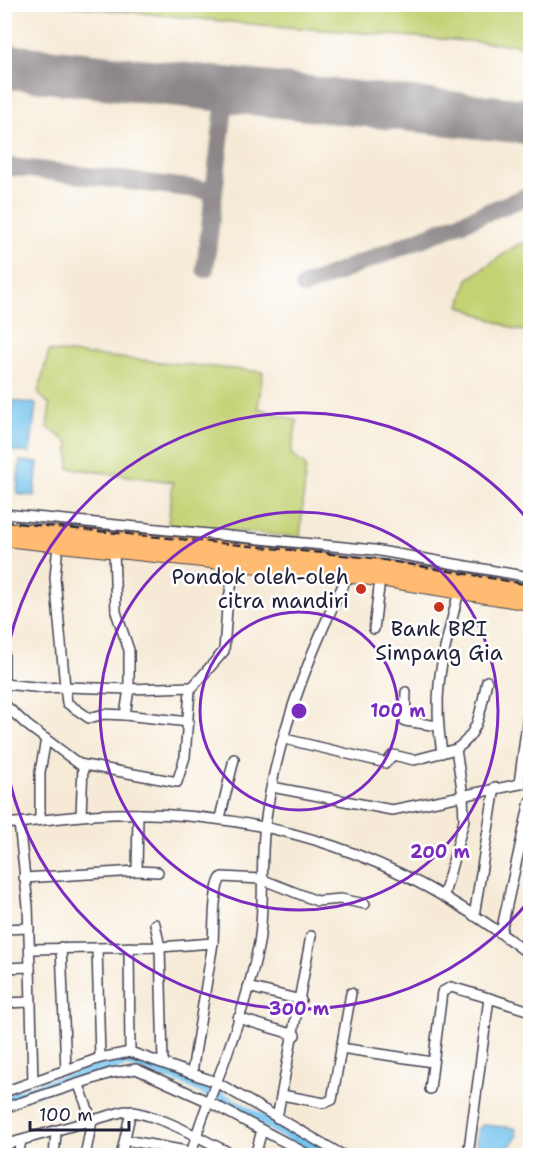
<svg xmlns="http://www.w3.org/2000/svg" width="535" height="1160" viewBox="0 0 535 1160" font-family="'Shantell Sans',sans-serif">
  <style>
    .green { fill: #c4d274; stroke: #737a58; stroke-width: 1.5 }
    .water { fill: #72c2ed; stroke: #4a7294; stroke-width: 1.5 }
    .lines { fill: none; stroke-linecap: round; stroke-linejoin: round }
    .river { stroke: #72c2ed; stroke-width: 12 }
    .taxiway { stroke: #8c8688; stroke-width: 18 }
    .runway { stroke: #8c8688; stroke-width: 45 }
    .minor-casing { stroke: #424052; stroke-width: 12 }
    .highway-casing { stroke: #424052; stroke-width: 16 }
    .minor { stroke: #fff; stroke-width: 9 }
    .highway { stroke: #febb71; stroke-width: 14 }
    .rail { stroke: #22223b; stroke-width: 2; stroke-dasharray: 9 4.5; stroke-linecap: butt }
    .ring { fill: none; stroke: #7b2cbf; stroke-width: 3 }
    .poi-dot { fill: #c8321e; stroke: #fff; stroke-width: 2 }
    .labels { text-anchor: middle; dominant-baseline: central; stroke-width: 5; stroke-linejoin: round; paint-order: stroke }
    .poi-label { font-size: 21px; fill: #22223b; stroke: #fff; text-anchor: end }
    .centre { fill: #7b2cbf; stroke: #fff; stroke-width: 3 }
    .ring-label { font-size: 18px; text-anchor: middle; font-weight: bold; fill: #7b2cbf; stroke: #fff; stroke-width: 5; stroke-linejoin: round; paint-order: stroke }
  </style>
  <rect width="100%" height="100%" fill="#fff"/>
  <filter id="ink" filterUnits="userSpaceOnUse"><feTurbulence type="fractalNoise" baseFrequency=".0167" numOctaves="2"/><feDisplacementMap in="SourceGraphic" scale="12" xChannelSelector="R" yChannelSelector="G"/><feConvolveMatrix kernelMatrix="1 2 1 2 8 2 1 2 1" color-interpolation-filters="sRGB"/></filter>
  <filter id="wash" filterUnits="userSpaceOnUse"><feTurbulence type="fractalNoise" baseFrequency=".008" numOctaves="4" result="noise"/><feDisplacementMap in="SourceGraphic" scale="24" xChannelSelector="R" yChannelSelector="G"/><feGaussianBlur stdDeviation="1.35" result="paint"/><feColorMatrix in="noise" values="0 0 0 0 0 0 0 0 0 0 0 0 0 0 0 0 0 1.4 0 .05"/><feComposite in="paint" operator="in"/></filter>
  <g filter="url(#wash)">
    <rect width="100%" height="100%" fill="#f6ead6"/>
    <g class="green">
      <polygon points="61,5 530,5 530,46 262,25"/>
      <polygon points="530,241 530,332 514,329 460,306 468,279 517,245"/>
      <polygon points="49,351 263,372 258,408 297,421 291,454 306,466 300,537 168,525 173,482 69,468 69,443 47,427 50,405 38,393"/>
    </g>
    <g class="water">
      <polygon points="14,401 36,404 30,453 7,450"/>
      <polygon points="20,461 38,463 34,496 17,494"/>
      <path d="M483,1125L515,1128L517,1136C510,1151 491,1156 476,1149L477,1130Z"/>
    </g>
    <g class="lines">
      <polyline class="river" points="4,1100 126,1061 185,1079 329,1156"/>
      <g class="taxiway">
        <polyline points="4,166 214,191"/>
        <polyline points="205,269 226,90"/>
        <polyline points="304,286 530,195"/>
      </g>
      <polyline class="runway" points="4,66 530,122"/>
    </g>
  </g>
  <g filter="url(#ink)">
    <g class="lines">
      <g class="minor-casing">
        <g id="minor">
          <polyline points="4,514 374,550 530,577"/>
          <polyline points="58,544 55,578 65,687 129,689 129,650 116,612 114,549"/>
          <polyline points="4,603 4,680"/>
          <polyline points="374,629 380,579"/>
          <polyline points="4,684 44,688 65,687 67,703 89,718 104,714 125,715"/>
          <polyline points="406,692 405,721 438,726"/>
          <polyline points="4,704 27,725 79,764 177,782 185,757 190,690 224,651 227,608 236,562"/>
          <polyline points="189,722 125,715 129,689 192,687"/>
          <polyline points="285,739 386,763 393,755 414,760 456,749 463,796 464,820 444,895"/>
          <path d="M456,749C480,734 481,706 487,681"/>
          <path d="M442,753C431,686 444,653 459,591"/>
          <polyline points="519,784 530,699"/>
          <polyline points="272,787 392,810 530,782"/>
          <polyline points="81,815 83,766"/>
          <polyline points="220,818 234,759"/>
          <polyline points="40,819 40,772 46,739"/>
          <polyline points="19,823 28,906 30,967"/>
          <path d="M4,824C41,821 76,815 113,814C273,810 404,857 530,955"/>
          <polyline points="137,871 158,872"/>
          <polyline points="24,878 137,871 138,814"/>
          <polyline points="474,916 495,787"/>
          <polyline points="155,924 160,947 163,1062"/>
          <polyline points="4,929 29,928"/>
          <polyline points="501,932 530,801"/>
          <path d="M213,943C214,928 213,886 222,877L261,879L317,901L341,899L365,904"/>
          <polyline points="61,947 66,1070"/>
          <polyline points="129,947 130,1052"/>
          <polyline points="97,948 100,1058"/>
          <polyline points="30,949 160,947 213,943 192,1072"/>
          <polyline points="4,968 30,967 33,1082"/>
          <polyline points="248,987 301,1000"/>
          <polyline points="4,1003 31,1002"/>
          <polyline points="238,1018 295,1035"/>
          <polyline points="341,1048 432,1062"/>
          <polyline points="79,1085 92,1121 85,1156"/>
          <polyline points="430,1089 442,992 451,987 489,998"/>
          <polyline points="4,1092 100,1058 130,1052 216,1082 344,1156"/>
          <polyline points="282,1095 324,1103 332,1100 351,993"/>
          <polyline points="4,1108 111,1073 136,1069 207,1101 311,1156"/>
          <polyline points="277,1118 311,936"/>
          <polyline points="125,1140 192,1152"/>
          <path d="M4,1145L125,1111C159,1114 193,1135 224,1150L223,1156"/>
          <polyline points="224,1150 235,1156"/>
          <polyline points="18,1156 21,1141"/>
          <polyline points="54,1156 56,1133"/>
          <polyline points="121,1156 131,1111"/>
          <path d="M191,1156C199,1118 217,1085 229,1048C241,1015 252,978 259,943C265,906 260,863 265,825C276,738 309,653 348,575"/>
          <polyline points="255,1156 262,1130"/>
          <polyline points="468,1156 489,998 530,1011"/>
        </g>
      </g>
      <g class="highway-casing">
        <g id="highway">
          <path d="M4,529C180,545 358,557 530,592"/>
          <polyline points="4,539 380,579 530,603"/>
        </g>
      </g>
      <use href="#minor" class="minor"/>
      <use href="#highway" class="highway"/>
      <polyline class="rail" points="4,522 372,558 530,585"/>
    </g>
  </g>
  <g class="ring">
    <circle cx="299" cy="711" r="99"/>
    <circle cx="299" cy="711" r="199"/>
    <path d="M529 901A298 298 0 0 1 5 758M5 664A298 298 0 0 1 529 521"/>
  </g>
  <g class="poi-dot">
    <circle cx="361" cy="589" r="6"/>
    <circle cx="439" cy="607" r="6"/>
  </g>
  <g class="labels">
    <g class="poi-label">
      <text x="349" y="577">Pondok oleh-oleh<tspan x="349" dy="24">citra mandiri</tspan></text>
      <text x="439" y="629" text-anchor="middle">Bank BRI<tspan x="439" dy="24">Simpang Gia</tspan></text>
    </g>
  </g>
  <circle cx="299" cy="711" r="9" class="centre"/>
  <g class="ring-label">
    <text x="398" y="717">100 m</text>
    <text x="440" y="858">200 m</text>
    <text x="299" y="1015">300 m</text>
  </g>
  <rect width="535" height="1160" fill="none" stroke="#fff" stroke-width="24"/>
  <path d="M30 1121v9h99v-9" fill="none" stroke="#22223b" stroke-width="3"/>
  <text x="39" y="1121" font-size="18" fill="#22223b" stroke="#ffffff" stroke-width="4.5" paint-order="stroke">100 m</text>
</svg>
